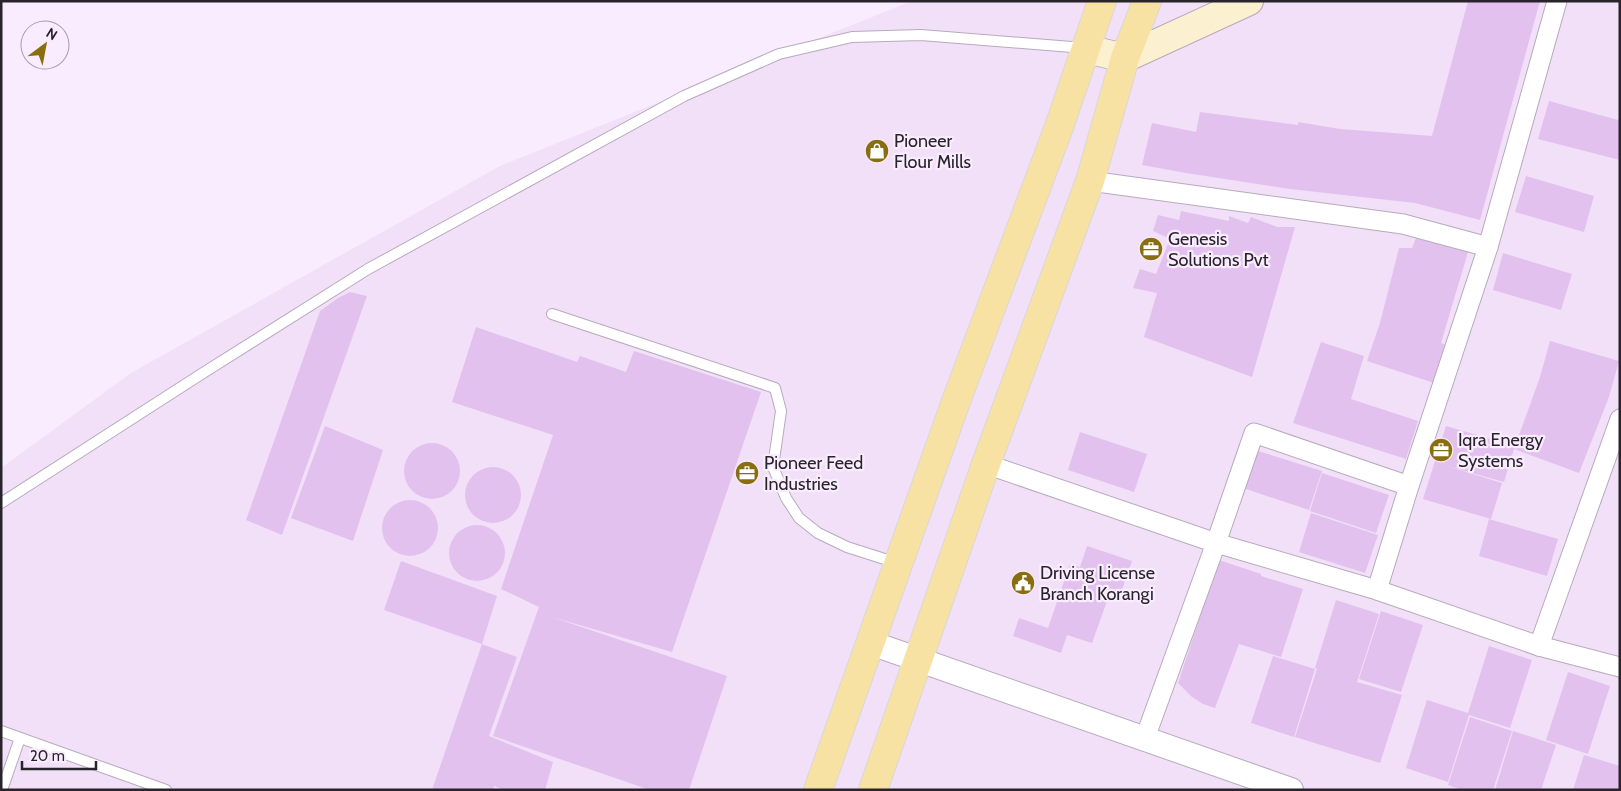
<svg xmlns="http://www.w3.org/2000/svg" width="1621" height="791" viewBox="0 0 1621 791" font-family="Cabin,sans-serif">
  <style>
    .built { fill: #f2e0f8 }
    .building { fill: #e2c1ee }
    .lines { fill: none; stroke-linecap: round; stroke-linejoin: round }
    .service-casing { stroke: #b7aabc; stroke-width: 12 }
    .minor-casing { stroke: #b7aabc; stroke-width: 21 }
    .tertiary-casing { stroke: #b7aabc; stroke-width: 26 }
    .secondary-casing { stroke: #b7aabc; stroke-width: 30 }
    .primary-casing { stroke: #d8d8d9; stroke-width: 30 }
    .service { stroke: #fff; stroke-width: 10 }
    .minor { stroke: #fff; stroke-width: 19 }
    .tertiary { stroke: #fff; stroke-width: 24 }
    .secondary { stroke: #fbf1d1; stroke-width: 28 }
    .primary { stroke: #f7e2a4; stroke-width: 28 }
    .labels { text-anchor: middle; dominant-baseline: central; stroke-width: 4.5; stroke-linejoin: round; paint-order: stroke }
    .poi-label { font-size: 18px; fill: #29242b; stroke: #f9ecfe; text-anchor: start }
  </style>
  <rect width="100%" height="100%" fill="#f9ecfe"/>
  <polygon class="built" points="912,1 1620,1 1620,790 1,790 1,468 131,373 500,166"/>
  <g class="building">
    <polygon points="1468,1 1540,1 1480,220 1415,203 1290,189 1186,173 1142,165 1152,123 1196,132 1200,112 1298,125 1298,122 1340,129 1432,136"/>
    <polygon points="1549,101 1618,120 1620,116 1620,160 1538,139"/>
    <polygon points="1526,176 1594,196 1584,232 1515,212"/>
    <polygon points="1181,211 1229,221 1229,216 1248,223 1251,217 1277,227 1295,227 1252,377 1144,337 1157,293 1133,288 1140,269 1156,274 1170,239 1153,231 1158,215 1179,220"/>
    <polygon points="1416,238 1468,252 1441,343 1446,345 1434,383 1367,361 1380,323 1399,248 1412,248"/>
    <polygon points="1503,253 1572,274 1561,310 1493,290"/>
    <polygon points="350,292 367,296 282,535 246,520 320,311 338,298"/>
    <polygon points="476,327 577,362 580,356 626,372 634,351 761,392 672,652 552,617 727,676 689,790 650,790 493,736 539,607 501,589 553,435 452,402"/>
    <polygon points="1550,341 1619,361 1609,397 1579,473 1514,449 1504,482 1443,465 1502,483 1491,519 1423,499 1446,426 1515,446 1540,377"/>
    <polygon points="1321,342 1364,356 1351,399 1418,421 1406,459 1293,423"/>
    <polygon points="325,426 383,450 353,541 291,518"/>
    <polygon points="1080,432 1147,454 1134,492 1068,470"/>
    <circle cx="432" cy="471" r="28"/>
    <polygon points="1255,450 1322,471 1309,510 1243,488"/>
    <circle cx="493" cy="495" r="28"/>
    <polygon points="1322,473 1389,495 1376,533 1310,511"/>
    <circle cx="410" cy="528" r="28"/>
    <polygon points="1311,513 1378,535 1365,573 1299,552"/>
    <polygon points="1489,519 1558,539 1547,576 1479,556"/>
    <circle cx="477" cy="553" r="28"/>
    <polygon points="1087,546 1132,561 1121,593 1111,590 1092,643 1067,635 1061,653 1013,636 1019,618 1048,628 1070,564 1080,567"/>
    <polygon points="1219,560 1261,574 1261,576 1303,589 1281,657 1239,644 1215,708 1203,704 1192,697 1178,683"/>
    <polygon points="401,561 497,596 482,644 384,610"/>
    <polygon points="1336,600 1379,614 1357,682 1402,695 1380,763 1295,737 1317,669 1315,668"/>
    <polygon points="1381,611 1423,625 1401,692 1359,679"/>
    <polygon points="482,644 517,657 489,736 553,762 545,790 505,790 494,786 493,790 432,790"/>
    <polygon points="1489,646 1532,660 1510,728 1469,715 1448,782 1406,768 1427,700 1468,713"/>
    <polygon points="1273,656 1315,669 1294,737 1251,723"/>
    <polygon points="1568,672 1610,686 1588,754 1546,740"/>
    <polygon points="1470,717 1512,731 1493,790 1463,790 1448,785"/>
    <polygon points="1513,731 1556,745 1541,790 1495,790"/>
    <polygon points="1584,755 1620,766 1620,790 1573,790"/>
  </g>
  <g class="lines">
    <g class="service-casing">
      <g id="service">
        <polyline points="552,314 775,388 781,411 773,467 786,498 799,518 818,533 847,547 897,563"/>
        <polyline points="1,503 203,373 368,269 684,96 779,54 852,37 921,35 1084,48"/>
        <polyline points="1,731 166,790"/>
        <polyline points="2,790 20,738"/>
      </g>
    </g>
    <g class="minor-casing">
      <g id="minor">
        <polyline points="1090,181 1403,224 1488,247 1409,486 1377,590"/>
        <polyline points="1488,247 1557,1"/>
        <polyline points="986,464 1216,543 1377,590 1539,646 1620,667"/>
        <polyline points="1539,646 1620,419"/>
        <polyline points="1145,738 1216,543 1254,433 1409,486"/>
      </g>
    </g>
    <g class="tertiary-casing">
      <polyline id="tertiary" points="871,643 1291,790"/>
    </g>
    <g class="secondary-casing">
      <polyline id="secondary" points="1086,49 1125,58 1249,1"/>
    </g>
    <g class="primary-casing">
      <g id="primary">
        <polyline points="818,790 955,404 1059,127 1102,1"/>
        <polyline points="873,790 986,464 1090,181 1125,58 1147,1"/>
      </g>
    </g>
    <use href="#service" class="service"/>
    <use href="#minor" class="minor"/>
    <use href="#tertiary" class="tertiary"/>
    <use href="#secondary" class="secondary"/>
    <use href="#primary" class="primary"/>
  </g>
  <defs>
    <g id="shop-disc" transform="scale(1.25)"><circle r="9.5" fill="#896e0f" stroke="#f9ecfe"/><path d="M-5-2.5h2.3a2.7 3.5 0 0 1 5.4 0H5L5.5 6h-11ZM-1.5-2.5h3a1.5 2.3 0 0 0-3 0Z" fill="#fff"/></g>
    <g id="office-disc" transform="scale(1.25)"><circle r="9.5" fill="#896e0f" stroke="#f9ecfe"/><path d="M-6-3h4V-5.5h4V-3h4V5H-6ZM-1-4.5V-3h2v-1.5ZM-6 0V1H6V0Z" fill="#fff"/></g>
    <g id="civic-disc" transform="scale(1.25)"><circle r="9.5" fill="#896e0f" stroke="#f9ecfe"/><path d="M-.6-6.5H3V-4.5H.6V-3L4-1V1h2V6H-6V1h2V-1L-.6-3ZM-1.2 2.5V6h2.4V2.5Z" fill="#fff"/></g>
  </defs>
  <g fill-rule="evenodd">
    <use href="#shop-disc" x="877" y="151"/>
    <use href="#office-disc" x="1151" y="249"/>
    <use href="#office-disc" x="1441" y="450"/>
    <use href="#office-disc" x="747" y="473"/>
    <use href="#civic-disc" x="1023" y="583"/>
  </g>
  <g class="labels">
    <g class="poi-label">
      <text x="894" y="141">Pioneer<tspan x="894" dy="21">Flour Mills</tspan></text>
      <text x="1168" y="239">Genesis<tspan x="1168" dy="21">Solutions Pvt</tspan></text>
      <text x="1458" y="440">Iqra Energy<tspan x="1458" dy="21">Systems</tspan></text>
      <text x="764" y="463">Pioneer Feed<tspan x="764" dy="21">Industries</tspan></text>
      <text x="1040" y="573">Driving License<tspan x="1040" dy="21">Branch Korangi</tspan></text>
    </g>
  </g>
  <rect width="1621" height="791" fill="none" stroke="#29242b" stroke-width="5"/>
  <g transform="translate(45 45) rotate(32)"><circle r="24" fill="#f9ecfe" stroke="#a69caa"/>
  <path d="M0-4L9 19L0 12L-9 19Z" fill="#896e0f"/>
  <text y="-8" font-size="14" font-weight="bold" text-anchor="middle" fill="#29242b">N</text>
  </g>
  <path d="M22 761v8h74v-8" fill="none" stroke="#29242b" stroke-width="2.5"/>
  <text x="30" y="761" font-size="15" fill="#29242b" stroke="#f9ecfe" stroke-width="4" paint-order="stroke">20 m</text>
</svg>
